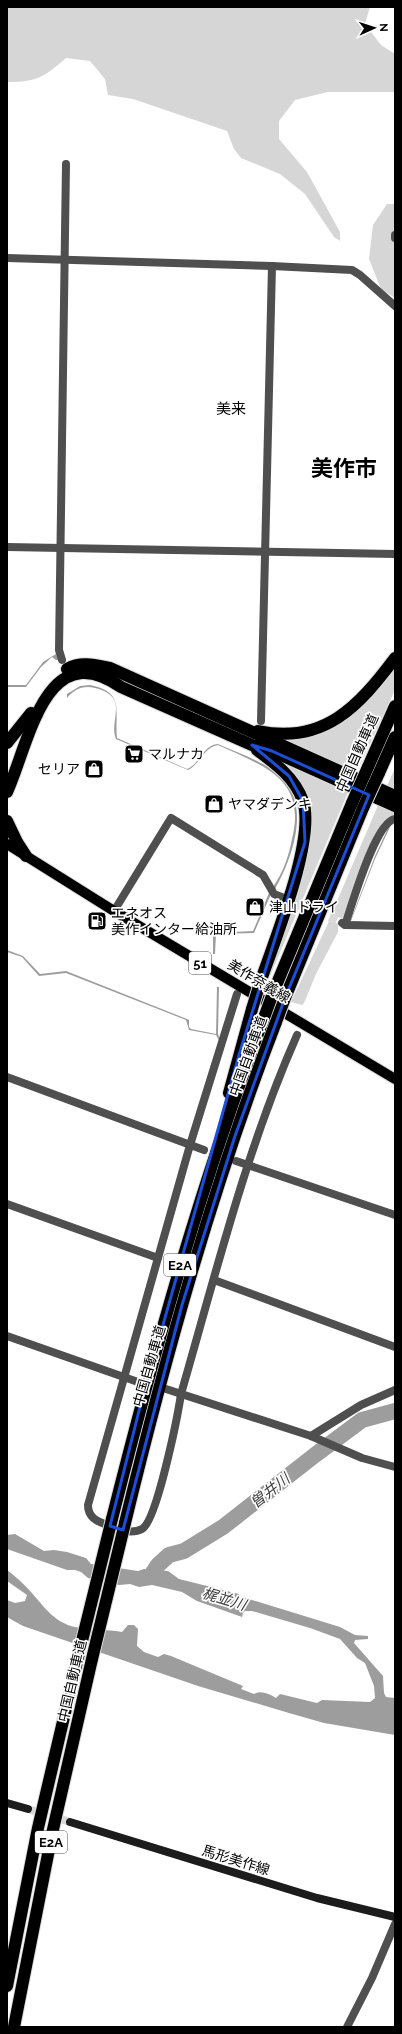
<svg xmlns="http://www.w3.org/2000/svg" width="402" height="2034" viewBox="0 0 402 2034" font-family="Raleway,'Noto Sans JP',sans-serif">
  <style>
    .green { fill: #d6d6d6 }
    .water { fill: #9d9d9d }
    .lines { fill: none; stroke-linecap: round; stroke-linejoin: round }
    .river { stroke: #9d9d9d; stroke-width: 16 }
    .minor-tunnel { stroke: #d9d9d9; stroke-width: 8; stroke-dasharray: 8 4; stroke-linecap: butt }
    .secondary-tunnel { stroke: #d9d9d9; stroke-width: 8; stroke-dasharray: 8 4; stroke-linecap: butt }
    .primary-casing { stroke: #dbdbdb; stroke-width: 12 }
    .motorway-casing { stroke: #dbdbdb; stroke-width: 14 }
    .minor { stroke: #4f4f4f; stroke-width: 8 }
    .tertiary { stroke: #4f4f4f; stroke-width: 8 }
    .secondary { stroke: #1c1c1c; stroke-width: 8 }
    .primary { stroke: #000; stroke-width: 10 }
    .motorway { stroke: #000; stroke-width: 12 }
    .motorway-bridge-casing { stroke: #dbdbdb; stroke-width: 14; stroke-linecap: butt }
    .motorway-bridge { stroke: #000; stroke-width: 12 }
    .marked { fill: none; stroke: #1d4ed8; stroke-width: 3; stroke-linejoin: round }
    .labels { text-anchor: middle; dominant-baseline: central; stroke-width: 3.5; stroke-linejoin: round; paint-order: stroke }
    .shield { fill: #fff; stroke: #4c4c4c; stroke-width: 1 }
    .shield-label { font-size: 13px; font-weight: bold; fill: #000 }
    .street-label { font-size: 14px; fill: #000; stroke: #fff }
    .poi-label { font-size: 14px; fill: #000; stroke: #fff; text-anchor: start }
    .neighbourhood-label { font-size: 15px; fill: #000; stroke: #fff }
    .water-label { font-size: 15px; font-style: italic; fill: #3e3e3e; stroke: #fff }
    .town-label { font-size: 22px; font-weight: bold; fill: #000; stroke: #fff }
  </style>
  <rect width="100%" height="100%" fill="#fff"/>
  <g class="green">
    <path d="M7,7H370L365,24L381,45L395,54V92H328L295,100L279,121V139L307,172L340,232V241L334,237L305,194L280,174L241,158L234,149L227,131L133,99L108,95L105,79L90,61L66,58C44,77 37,82 7,82Z"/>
    <polygon points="387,204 395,204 395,298 381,289 369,259 373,225"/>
    <polygon points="395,665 395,690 355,776 273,737 311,735"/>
    <polygon points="273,757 349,790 270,976 269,974 310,815"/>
    <polygon points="395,768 395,792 386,788"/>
    <path d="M379,803L395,809V816C374,820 352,896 345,917L341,918L331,915Z"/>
    <polygon points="330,919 338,924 338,932 316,974 304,1003 302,1005 291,1002"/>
  </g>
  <g class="water">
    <polygon points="56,654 58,660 56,660 52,657 41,667 26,687 7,687 7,685 26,685 43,662"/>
    <path d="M90,685C126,692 114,712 117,738L187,769C200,764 203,745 218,744C238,753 261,760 279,775C312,803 293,857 275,889L273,887C283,873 289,855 292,839C307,778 263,766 218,745C204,747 199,765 188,770L116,739C108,720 131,697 95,688C82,685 74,690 67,698V694L80,686Z"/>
    <polygon points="395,821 391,825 375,859 351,921 367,922 350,922 375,856 390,824"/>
    <polygon points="269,893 271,894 254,933 216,934 215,954 213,954 213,933 253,931"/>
    <polygon points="7,950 23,956 40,974 66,971 187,1019 189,1020 189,1027 191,1029 216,1034 217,987 219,987 218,1033 220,1042 216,1035 189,1030 186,1020 66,973 39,976 22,957 7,952"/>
    <path d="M15,1534L44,1551L54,1550L67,1552L86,1558L91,1564L138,1571L144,1569L168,1571L179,1579L239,1594V1596L340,1627L355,1635L368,1636V1639L355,1640L354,1643L383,1676L384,1693L386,1697L395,1698V1735L324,1723L289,1713L198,1686L23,1626L7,1617V1600L15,1603L25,1601L27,1595L7,1581V1570C15,1576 23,1583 30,1591C44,1606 53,1622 75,1627C91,1630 106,1629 122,1632L128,1625H134L138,1629L137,1646L144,1652L158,1657L164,1654L171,1656L243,1686L241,1689L254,1694C261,1690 269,1694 276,1698L280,1694L317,1703L322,1700L370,1702L375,1698L374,1686L365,1663L357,1658L340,1639L310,1628L252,1611H245L243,1613L242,1617L197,1601L182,1592L152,1585L139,1587L130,1584L119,1585L88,1578L81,1572L75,1570H67L7,1549V1535Z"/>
  </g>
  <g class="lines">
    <polyline class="river" points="150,1577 158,1565 169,1555 184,1551 223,1527 315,1455 362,1420 395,1411"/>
    <polyline class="minor-tunnel" points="285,899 341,922"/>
    <polyline class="secondary-tunnel" points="28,1809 70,1822"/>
    <g class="primary-casing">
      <polyline id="primary" points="7,844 114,911 395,1079"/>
    </g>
    <g class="motorway-casing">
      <g id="motorway">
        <path d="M67,669C81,661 95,665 110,668L395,796"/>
        <path d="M258,731C324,745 359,706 395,658"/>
        <polyline points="7,743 31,713"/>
        <path d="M257,750C276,764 295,778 303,801C316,839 274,942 260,983"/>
        <polyline points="368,767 395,706"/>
        <polyline points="379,773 395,737"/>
        <path d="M7,792C29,744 45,634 121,687L252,745L272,751L395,806"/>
        <polyline points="7,821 17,842 26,856"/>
        <polyline points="273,993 352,803"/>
        <polyline points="285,998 363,808"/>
        <polyline points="229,1093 252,1009"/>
        <path d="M112,1519C155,1348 202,1180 265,1015"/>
        <path d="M125,1523C166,1354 213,1185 276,1022"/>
        <polyline points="7,1986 38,1828 79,1653"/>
        <polyline points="14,2027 52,1834 92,1659"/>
      </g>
    </g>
    <g class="minor">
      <polyline points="395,235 395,238"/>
      <polyline points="7,258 272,266 352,270 360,275 395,306"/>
      <polyline points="62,660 59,650 66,164"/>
      <polyline points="261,721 272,266"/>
      <polyline points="114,911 171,818 263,875 274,894 284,898"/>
      <polyline points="342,923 345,925 395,926"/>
      <path d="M345,925C352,905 375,822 395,819"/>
      <path d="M237,994L190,1145L88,1505C88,1517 96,1521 107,1525C117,1529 131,1535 142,1529C157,1521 178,1414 181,1394C216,1273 246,1150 297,1035"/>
      <polyline points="7,1077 204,1150"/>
      <polyline points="236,1161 395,1215"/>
      <polyline points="7,1204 158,1258"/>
      <polyline points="214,1280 395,1347"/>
      <polyline points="7,1336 138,1382"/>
      <polyline points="166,1389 311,1436 362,1458 395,1467"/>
      <polyline points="311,1436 361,1405 395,1390"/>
      <polyline points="347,2027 372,1978 395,1924"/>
    </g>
    <polyline class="tertiary" points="7,547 395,554"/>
    <g class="secondary">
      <polyline points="7,1803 28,1809"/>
      <polyline points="70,1822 317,1898 395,1917"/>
    </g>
    <use href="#primary" class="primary"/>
    <use href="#motorway" class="motorway"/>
    <g class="motorway-bridge-casing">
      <g id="motorway-bridge">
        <polyline points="352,803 368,767"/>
        <polyline points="363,808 379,773"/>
        <polyline points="252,1009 260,983"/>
        <polyline points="265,1015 273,993"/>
        <polyline points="276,1022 285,998"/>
        <polyline points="79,1653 112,1519"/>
        <polyline points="92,1659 125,1523"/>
      </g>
    </g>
    <use href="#motorway-bridge" class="motorway-bridge"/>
  </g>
  <path class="marked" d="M252,745L272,751L369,795L285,998L235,1136L182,1305L123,1530L110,1526L141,1403L239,1055L305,842L303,801L289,776Z"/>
  <defs>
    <g id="supermarket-square" transform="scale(1)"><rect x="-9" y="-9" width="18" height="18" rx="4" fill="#000" stroke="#fff"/><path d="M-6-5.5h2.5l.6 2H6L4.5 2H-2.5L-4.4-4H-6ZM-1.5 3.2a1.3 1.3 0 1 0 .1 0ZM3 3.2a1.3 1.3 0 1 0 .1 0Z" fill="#fff"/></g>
    <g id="shop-square" transform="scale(1)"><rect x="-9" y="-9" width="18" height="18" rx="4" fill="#000" stroke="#fff"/><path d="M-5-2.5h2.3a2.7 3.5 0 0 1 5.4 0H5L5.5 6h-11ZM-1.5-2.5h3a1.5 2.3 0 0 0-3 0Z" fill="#fff"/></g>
    <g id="fuel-square" transform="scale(1)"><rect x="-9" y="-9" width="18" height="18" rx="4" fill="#000" stroke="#fff"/><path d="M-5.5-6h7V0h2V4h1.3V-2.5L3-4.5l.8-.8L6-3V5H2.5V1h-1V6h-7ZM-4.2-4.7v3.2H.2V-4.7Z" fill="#fff"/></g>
  </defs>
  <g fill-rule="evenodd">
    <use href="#supermarket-square" x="134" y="754"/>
    <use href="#shop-square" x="94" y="769"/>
    <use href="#shop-square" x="214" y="804"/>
    <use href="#shop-square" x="255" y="907"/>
    <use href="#fuel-square" x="97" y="921"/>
  </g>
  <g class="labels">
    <g class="shield">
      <rect x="189" y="952" width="22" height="22" rx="3"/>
      <rect x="164" y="1254" width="32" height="22" rx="3"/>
      <rect x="35" y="1831" width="32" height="22" rx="3"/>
    </g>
    <g class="shield-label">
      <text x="200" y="963">51</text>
      <text x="180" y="1265">E2A</text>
      <text x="51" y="1842">E2A</text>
    </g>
    <g class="street-label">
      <text transform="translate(357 753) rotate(-66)">中国自動車道</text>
      <text transform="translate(259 981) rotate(31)">美作奈義線</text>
      <text transform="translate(248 1056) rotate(-70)">中国自動車道</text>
      <text transform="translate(149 1366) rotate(-74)">中国自動車道</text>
      <text transform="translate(72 1681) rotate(-77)">中国自動車道</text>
      <text transform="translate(236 1860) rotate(17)">馬形美作線</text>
    </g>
    <g class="poi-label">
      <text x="148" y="754">マルナカ</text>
      <text x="80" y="769" text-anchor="end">セリア</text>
      <text x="228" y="804">ヤマダデンキ</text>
      <text x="269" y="907">津山ドライ</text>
      <text x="111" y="913">エネオス<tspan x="111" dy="16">美作インター給油所</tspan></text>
    </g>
    <g class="neighbourhood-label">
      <text x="231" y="409">美来</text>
    </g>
    <g class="water-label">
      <text transform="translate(270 1491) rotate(-38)">曽井川</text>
      <text transform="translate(224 1599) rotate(17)">梶並川</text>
    </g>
    <g class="town-label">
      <text x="344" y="468">美作市</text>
    </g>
  </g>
  <rect width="402" height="2034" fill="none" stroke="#000000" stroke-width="16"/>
  <g transform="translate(374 28) rotate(87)" stroke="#ffffff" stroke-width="3" paint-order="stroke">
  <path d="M0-3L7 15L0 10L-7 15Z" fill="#000000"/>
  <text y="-6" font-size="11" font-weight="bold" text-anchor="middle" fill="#000000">N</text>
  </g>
</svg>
